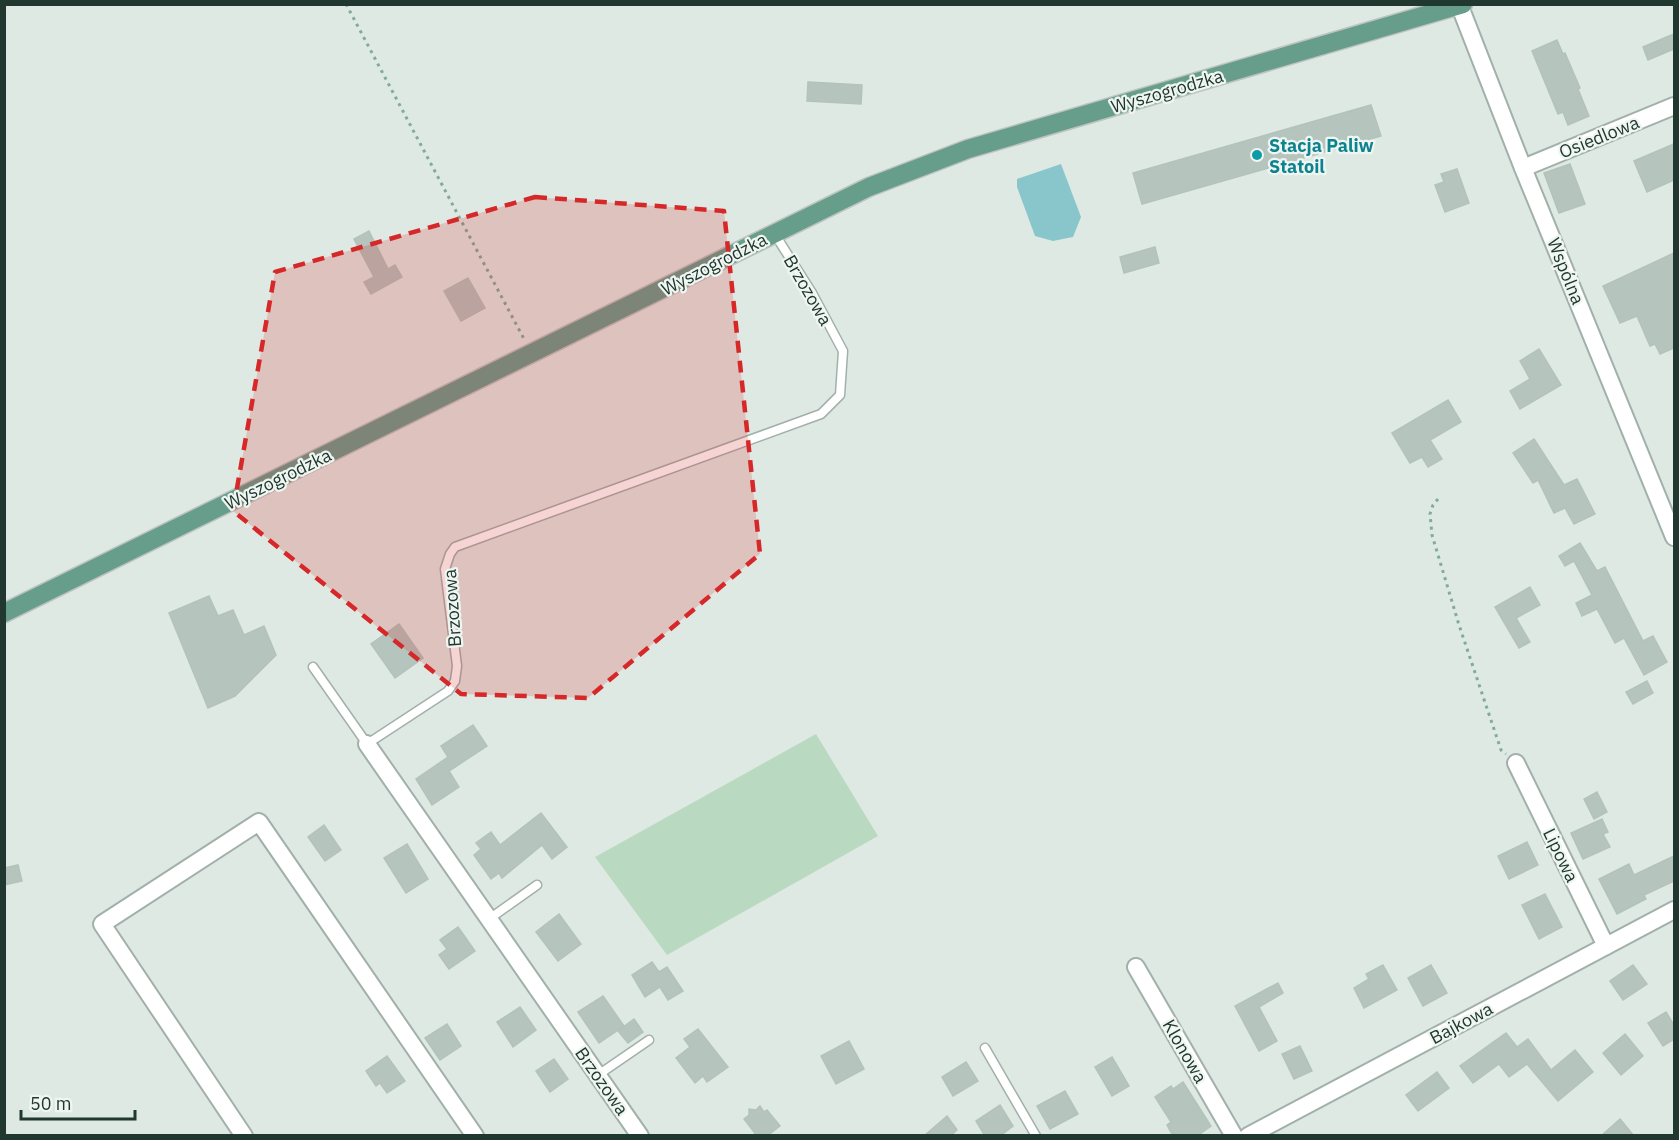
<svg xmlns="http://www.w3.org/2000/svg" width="1679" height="1140" viewBox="0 0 1679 1140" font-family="'IBM Plex Sans',sans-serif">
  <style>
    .green { fill: #b9dac0 }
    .water { fill: #89c6cc }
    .building { fill: #b5c4bd; stroke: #b2c3bb; stroke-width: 1.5 }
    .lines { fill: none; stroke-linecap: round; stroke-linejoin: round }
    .service-casing { stroke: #a2b0ab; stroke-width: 11 }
    .minor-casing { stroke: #a2b0ab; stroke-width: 20 }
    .primary-casing { stroke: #bcc3c1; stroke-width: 21 }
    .path { stroke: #81ab9b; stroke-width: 3; stroke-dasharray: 3 4.5; stroke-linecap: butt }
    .service { stroke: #fff; stroke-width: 8 }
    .minor { stroke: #fff; stroke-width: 16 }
    .primary { stroke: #669d8b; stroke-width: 18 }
    .marked { fill: #d62828; fill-opacity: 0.2; stroke: #d62828; stroke-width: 4.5; stroke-dasharray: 12 8; stroke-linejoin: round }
    .culture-dot { fill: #0f9aa8; stroke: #eff6f2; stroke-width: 2 }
    .labels { text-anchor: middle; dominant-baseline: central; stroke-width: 4.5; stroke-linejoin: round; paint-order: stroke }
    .street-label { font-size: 18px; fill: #213831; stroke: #eff6f2 }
    .culture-label { font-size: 18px; font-weight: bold; fill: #0d838f; stroke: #eff6f2; text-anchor: start }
  </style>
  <rect width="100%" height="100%" fill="#dfe9e4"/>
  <polygon class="green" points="816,734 878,836 667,955 595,857"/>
  <polygon class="water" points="1061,164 1081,217 1073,237 1053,241 1035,236 1017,187 1017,179"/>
  <g class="building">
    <polygon points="1674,34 1674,49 1648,60 1643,47"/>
    <polygon points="1557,40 1563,54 1565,53 1580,88 1578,89 1589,116 1568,125 1563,112 1558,114 1532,51"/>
    <polygon points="808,82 862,85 861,104 807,101"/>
    <polygon points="1371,105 1381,136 1142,204 1133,173"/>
    <polygon points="1674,144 1674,180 1647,192 1634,161"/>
    <polygon points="1570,164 1585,204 1559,213 1544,173"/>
    <polygon points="1457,169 1469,203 1445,212 1435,185 1444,182 1441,174"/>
    <polygon points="369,231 388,269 395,265 402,277 371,294 364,282 374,277 354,239"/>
    <polygon points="1155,247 1159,263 1124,273 1120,257"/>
    <polygon points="1674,253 1674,348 1660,354 1655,344 1650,346 1637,316 1620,323 1603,286"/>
    <polygon points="468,278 485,308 461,321 444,291"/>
    <polygon points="1539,349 1561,385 1520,409 1510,391 1530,379 1520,361"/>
    <polygon points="1448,400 1461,422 1430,440 1442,459 1428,467 1422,457 1410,463 1392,433"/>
    <polygon points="1534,439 1564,485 1577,479 1595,514 1574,524 1565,508 1554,513 1538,480 1533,483 1513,453"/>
    <polygon points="1580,543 1597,571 1605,567 1643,641 1653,636 1667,662 1644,675 1624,638 1615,643 1597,609 1582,616 1576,603 1592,595 1574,561 1565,566 1559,556"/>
    <polygon points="1530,587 1540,605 1516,618 1530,642 1519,648 1495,607"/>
    <polygon points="209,596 218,616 233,610 244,635 264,626 276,655 235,696 208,708 169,613"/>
    <polygon points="399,624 423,658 395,678 371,644"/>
    <polygon points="1647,681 1653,693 1633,704 1626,692"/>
    <polygon points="473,725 487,746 449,771 459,787 432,805 416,779 448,757 441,746"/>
    <polygon points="1597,792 1607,812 1594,819 1584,799"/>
    <polygon points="541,813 567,847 552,859 542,845 502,878 499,873 491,879 474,855 481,849 476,843 491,832 500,845"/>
    <polygon points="1602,819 1608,832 1603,834 1610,847 1583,859 1571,833"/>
    <polygon points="324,825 341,850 325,861 308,837"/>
    <polygon points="1527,842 1538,865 1509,879 1498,856"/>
    <polygon points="407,844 428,879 406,893 384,858"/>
    <polygon points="1674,856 1674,881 1644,895 1646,899 1617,914 1599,879 1629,864 1634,875"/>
    <polygon points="18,865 22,881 4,885 4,868"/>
    <polygon points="1545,894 1562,927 1539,939 1522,905"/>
    <polygon points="559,914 581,944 558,961 536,932"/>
    <polygon points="458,927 475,951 449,969 439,955 447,949 440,940"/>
    <polygon points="652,962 659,972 667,967 683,991 668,1000 660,987 645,997 632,975"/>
    <polygon points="1383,965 1397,990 1364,1008 1354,988 1369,979 1366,974"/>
    <polygon points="1431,965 1447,993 1423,1006 1408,978"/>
    <polygon points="1633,965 1647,984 1623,1000 1610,981"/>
    <polygon points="1278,983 1283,993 1259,1007 1277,1041 1259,1051 1235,1006"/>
    <polygon points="603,996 624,1026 599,1043 578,1012"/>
    <polygon points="520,1007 536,1030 513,1047 497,1022"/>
    <polygon points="1666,1012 1674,1025 1674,1039 1663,1046 1648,1023"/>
    <polygon points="634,1019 643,1032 628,1043 618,1031"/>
    <polygon points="447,1024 461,1046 440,1060 425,1038"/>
    <polygon points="698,1029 728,1067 707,1082 703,1076 695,1083 676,1058 690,1047 684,1039"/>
    <polygon points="1506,1033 1517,1047 1528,1039 1551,1070 1575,1050 1593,1072 1558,1101 1527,1064 1509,1077 1499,1064 1473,1083 1460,1066"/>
    <polygon points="1625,1034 1643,1056 1621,1075 1603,1053"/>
    <polygon points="849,1041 864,1069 836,1084 821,1056"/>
    <polygon points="1300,1046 1312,1071 1294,1079 1282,1054"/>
    <polygon points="387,1056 405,1081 387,1093 380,1083 376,1086 366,1071"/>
    <polygon points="1112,1057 1129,1086 1112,1096 1095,1067"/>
    <polygon points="554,1059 568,1079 550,1092 536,1071"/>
    <polygon points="966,1062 978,1081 953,1096 942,1077"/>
    <polygon points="1437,1072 1449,1088 1418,1111 1406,1095"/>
    <polygon points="1183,1082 1211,1126 1197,1136 1173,1136 1167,1125 1171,1122 1155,1097 1171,1086 1173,1089"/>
    <polygon points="1065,1091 1078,1114 1050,1129 1037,1106"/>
    <polygon points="1000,1105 1013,1126 1000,1136 985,1136 976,1121"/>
    <polygon points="760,1106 764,1112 767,1110 780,1126 767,1136 757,1136 744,1119 749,1115 749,1109 756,1110"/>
    <polygon points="947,1116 957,1130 950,1136 924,1136"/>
    <polygon points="1620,1119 1634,1136 1601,1136"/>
  </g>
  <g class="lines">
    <g class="service-casing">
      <g id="service">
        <polyline points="313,667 367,744 448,691 455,681 457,666 445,569 450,554 455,547 821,414 840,395 843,351 812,293 774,233"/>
        <polyline points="489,919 537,885"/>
        <polyline points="985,1048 1036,1136"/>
        <polyline points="598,1075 649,1040"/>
      </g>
    </g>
    <g class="minor-casing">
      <g id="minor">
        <polyline points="1459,4 1523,168 1674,537"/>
        <polyline points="1523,168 1674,106"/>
        <polyline points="367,744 640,1136"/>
        <polyline points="1516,763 1606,946"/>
        <polyline points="1136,967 1234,1136"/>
        <polyline points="244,1136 102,924 259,822 475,1136"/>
        <polyline points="1248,1136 1674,910"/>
      </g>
    </g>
    <g class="primary-casing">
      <polyline id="primary" points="4,613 869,187 968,149 1463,4"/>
    </g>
    <g class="path">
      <polyline points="346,4 524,339"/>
      <polyline points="1438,499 1433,505 1430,514 1432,535 1459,625 1501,750 1506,754"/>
    </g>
    <use href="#service" class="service"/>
    <use href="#minor" class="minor"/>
    <use href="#primary" class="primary"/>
  </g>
  <path class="marked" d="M535,197L724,211L760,554L588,698L461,694L233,511L275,272Z"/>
  <circle class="culture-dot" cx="1257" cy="155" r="6"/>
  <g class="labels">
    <g class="street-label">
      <text transform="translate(1167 91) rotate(-16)">Wyszogrodzka</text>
      <text transform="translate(1599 137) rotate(-22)">Osiedlowa</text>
      <text transform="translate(714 264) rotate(-27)">Wyszogrodzka</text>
      <text transform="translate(1566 271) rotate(68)">Wspólna</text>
      <text transform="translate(808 290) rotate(60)">Brzozowa</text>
      <text transform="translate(278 479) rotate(-26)">Wyszogrodzka</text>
      <text transform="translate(452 608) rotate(-94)">Brzozowa</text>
      <text transform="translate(1561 855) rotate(64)">Lipowa</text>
      <text transform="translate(1461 1023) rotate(-28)">Bajkowa</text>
      <text transform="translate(1185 1051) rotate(60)">Klonowa</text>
      <text transform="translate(602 1081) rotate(55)">Brzozowa</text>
    </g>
    <g class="culture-label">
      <text x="1269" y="145">Stacja Paliw<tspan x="1269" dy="21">Statoil</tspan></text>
    </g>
  </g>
  <rect width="1679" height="1140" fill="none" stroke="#213831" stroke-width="12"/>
  <path d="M21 1110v9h114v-9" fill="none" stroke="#213831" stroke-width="3"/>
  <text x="30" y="1110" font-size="18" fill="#213831" stroke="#eff6f2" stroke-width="4.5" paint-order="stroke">50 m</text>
</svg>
